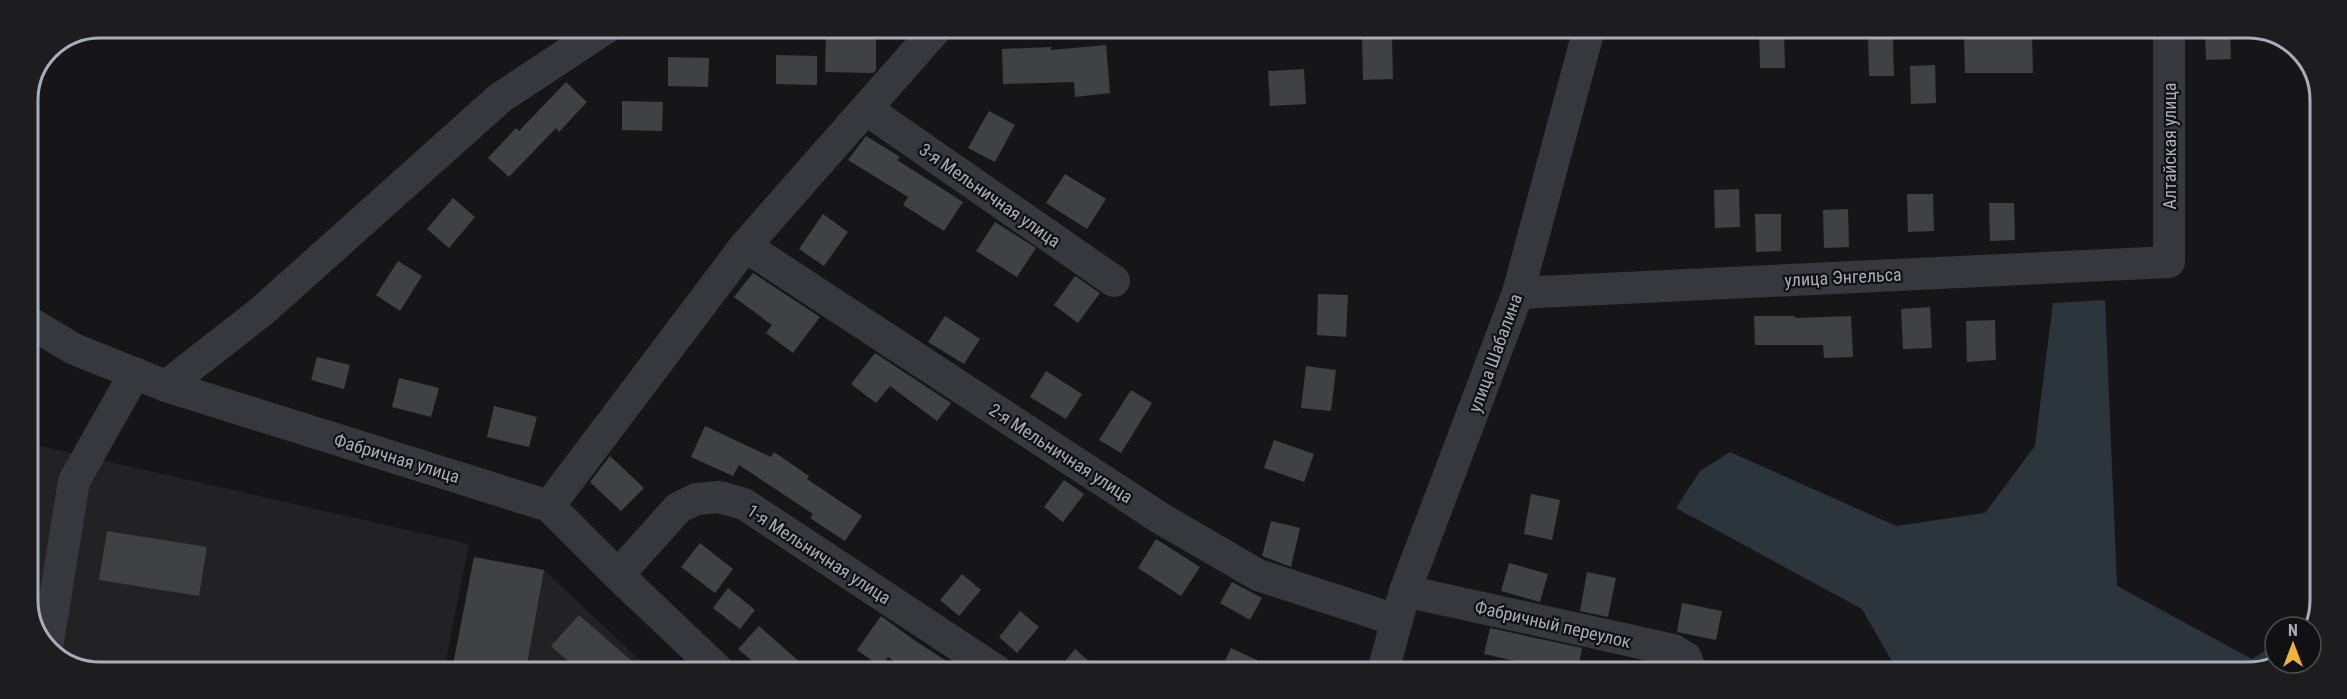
<svg xmlns="http://www.w3.org/2000/svg" width="2347" height="699" viewBox="0 0 2347 699" font-family="'Roboto Condensed',sans-serif">
  <style>
    .built { fill: #222225 }
    .water { fill: #2c353c }
    .building { fill: #404145 }
    .lines { fill: none; stroke-linecap: round; stroke-linejoin: round }
    .minor { stroke: #37383d; stroke-width: 32 }
    .labels { text-anchor: middle; dominant-baseline: central; stroke-width: 4.5; stroke-linejoin: round; paint-order: stroke }
    .street-label { font-size: 18px; fill: #a8adb8; stroke: #111113 }
    .rim { fill: none; stroke: #a8adb8; stroke-width: 3 }
  </style>
  <rect width="100%" height="100%" fill="#161618"/>
  <g class="built">
    <polygon points="27,443 469,544 444,670 81,670 45,647 27,604"/>
    <polygon points="474,557 544,570 650,670 452,670"/>
  </g>
  <polygon class="water" points="2105,300 2117,586 2252,659 2275,645 2275,662 2247,672 1898,672 1862,609 1676,508 1700,471 1730,452 1896,526 1985,513 2035,446 2053,303"/>
  <g class="building">
    <polygon points="2205,29 2230,29 2231,59 2206,60"/>
    <polygon points="1784,30 1785,68 1760,68 1759,31"/>
    <polygon points="2032,35 2033,73 1965,73 1964,36"/>
    <polygon points="826,36 876,37 876,70 873,73 825,72"/>
    <polygon points="1362,38 1392,38 1393,79 1363,80"/>
    <polygon points="1893,38 1894,76 1869,76 1868,39"/>
    <polygon points="1106,45 1110,93 1075,97 1074,82 1003,84 1002,49 1051,47 1051,50"/>
    <polygon points="776,55 817,56 817,85 776,84"/>
    <polygon points="668,57 709,58 708,87 668,86"/>
    <polygon points="1935,65 1936,103 1911,104 1910,66"/>
    <polygon points="1304,69 1306,104 1270,106 1268,71"/>
    <polygon points="566,82 587,102 559,132 556,128 509,177 488,158 516,128 519,131"/>
    <polygon points="622,101 663,102 662,131 622,130"/>
    <polygon points="989,111 1015,125 995,162 968,148"/>
    <polygon points="866,136 900,157 897,160 963,202 944,231 903,205 908,197 848,160"/>
    <polygon points="1065,174 1106,199 1087,229 1046,203"/>
    <polygon points="1739,189 1740,227 1715,228 1714,190"/>
    <polygon points="1907,194 1933,194 1934,231 1908,232"/>
    <polygon points="453,198 475,217 449,248 427,229"/>
    <polygon points="1989,203 2014,203 2015,240 1990,241"/>
    <polygon points="1848,209 1849,247 1824,248 1823,210"/>
    <polygon points="823,214 848,232 824,266 799,249"/>
    <polygon points="1755,214 1781,214 1781,251 1756,252"/>
    <polygon points="995,222 1036,248 1017,277 976,251"/>
    <polygon points="398,261 422,276 400,311 376,295"/>
    <polygon points="753,273 820,317 793,353 766,333 772,325 734,297"/>
    <polygon points="1075,276 1100,293 1078,323 1054,305"/>
    <polygon points="1318,294 1348,295 1346,337 1317,335"/>
    <polygon points="1930,307 1932,348 1903,349 1901,309"/>
    <polygon points="945,316 980,339 964,364 928,342"/>
    <polygon points="1754,316 1795,316 1795,318 1851,316 1853,357 1824,358 1823,345 1755,345"/>
    <polygon points="1995,320 1996,360 1967,362 1966,321"/>
    <polygon points="875,353 951,403 937,421 890,386 876,403 851,384"/>
    <polygon points="317,357 350,365 344,389 311,380"/>
    <polygon points="1306,366 1336,370 1331,411 1301,408"/>
    <polygon points="1046,371 1082,394 1066,419 1030,397"/>
    <polygon points="399,378 439,388 431,417 392,407"/>
    <polygon points="1131,390 1152,403 1121,453 1099,440"/>
    <polygon points="494,406 537,417 529,447 487,437"/>
    <polygon points="705,426 771,457 774,452 809,476 807,479 862,516 845,541 810,518 813,514 739,465 733,476 691,457"/>
    <polygon points="1274,440 1314,454 1304,482 1264,468"/>
    <polygon points="610,456 644,488 621,511 590,482"/>
    <polygon points="1064,480 1084,494 1063,522 1044,507"/>
    <polygon points="1531,494 1560,500 1552,540 1524,534"/>
    <polygon points="1271,521 1300,528 1291,567 1262,556"/>
    <polygon points="107,531 207,547 199,596 99,580"/>
    <polygon points="1156,539 1200,567 1181,596 1138,568"/>
    <polygon points="700,543 733,569 715,593 681,567"/>
    <polygon points="474,557 544,570 526,670 452,670"/>
    <polygon points="1509,563 1548,574 1540,602 1501,591"/>
    <polygon points="1587,572 1616,578 1608,617 1580,611"/>
    <polygon points="962,574 981,590 959,616 940,600"/>
    <polygon points="1232,582 1262,598 1250,620 1220,603"/>
    <polygon points="728,588 755,610 740,629 713,608"/>
    <polygon points="1682,603 1722,611 1716,640 1677,632"/>
    <polygon points="1020,611 1039,627 1017,653 999,637"/>
    <polygon points="579,615 642,670 578,670 551,646"/>
    <polygon points="881,616 914,640 962,671 908,671 888,657 881,667 857,650"/>
    <polygon points="759,626 809,670 763,670 738,649"/>
    <polygon points="1490,628 1582,648 1578,671 1558,671 1484,654"/>
    <polygon points="1231,648 1280,671 1220,671"/>
    <polygon points="1075,649 1100,671 1057,671"/>
  </g>
  <g class="lines">
    <g class="minor">
      <polyline points="866,109 1114,281"/>
      <polyline points="745,246 1160,518 1258,575 1396,620"/>
      <polyline points="1518,293 2169,262 2169,29"/>
      <polyline points="27,321 74,349 166,386 549,506 618,575 718,670"/>
      <polyline points="166,386 262,311 500,98 606,28"/>
      <polyline points="549,506 745,246 937,28"/>
      <polyline points="618,575 678,508 696,499 719,497 744,504 997,671"/>
      <polyline points="1405,591 1673,650 1686,658 1691,671"/>
      <polyline points="47,648 74,481 135,373"/>
      <polyline points="1383,671 1405,591 1518,293 1589,29"/>
    </g>
  </g>
  <g class="labels">
    <g class="street-label">
      <text transform="translate(2169 146) rotate(-90)">Алтайская улица</text>
      <text transform="translate(990 195) rotate(35)">3-я Мельничная улица</text>
      <text transform="translate(1843 277) rotate(-3)">улица Энгельса</text>
      <text transform="translate(1495 353) rotate(-70)">улица Шабалина</text>
      <text transform="translate(1061 453) rotate(33)">2-я Мельничная улица</text>
      <text transform="translate(397 458) rotate(17)">Фабричная улица</text>
      <text transform="translate(819 554) rotate(33)">1-я Мельничная улица</text>
      <text transform="translate(1553 624) rotate(13)">Фабричный переулок</text>
    </g>
  </g>
  <path d="M0 0H2347V699H0ZM100 38H2248A62 62 0 0 1 2310 100V600A62 62 0 0 1 2248 662H100A62 62 0 0 1 38 600V100A62 62 0 0 1 100 38Z" fill="#1d1d20" fill-rule="evenodd"/>
  <path class="rim" d="M100 38H2248A62 62 0 0 1 2310 100V600A62 62 0 0 1 2248 662H100A62 62 0 0 1 38 600V100A62 62 0 0 1 100 38Z"/>
  <g transform="translate(2293 645)"><circle r="28" fill="#111113" stroke="#4d4f55" stroke-width="1.5"/>
  <path d="M0-4.5L10 22L0 15L-10 22Z" fill="#f2b134"/>
  <text y="-9" font-size="16" font-weight="bold" text-anchor="middle" fill="#a8adb8">N</text>
  </g>
</svg>
